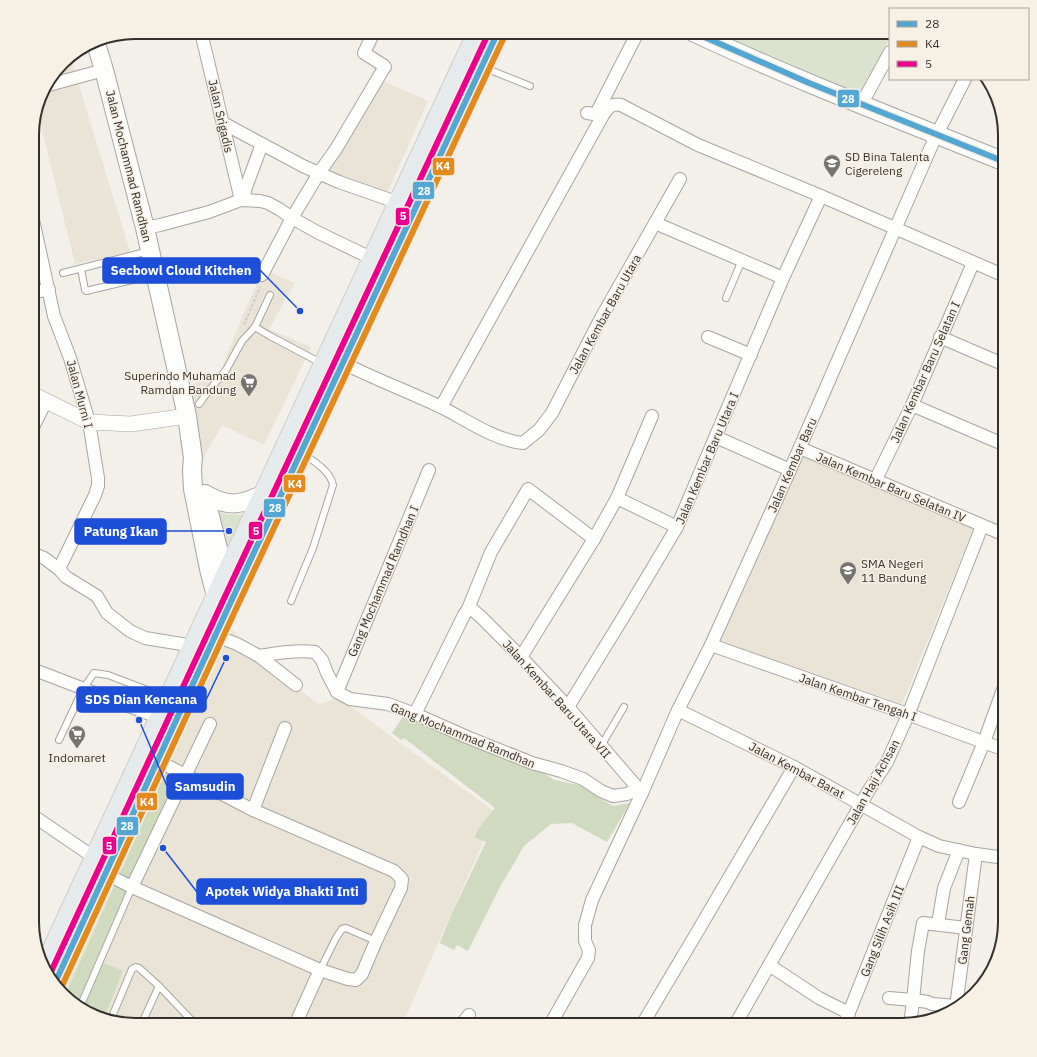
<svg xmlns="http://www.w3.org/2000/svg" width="1037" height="1057" viewBox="0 0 1037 1057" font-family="'IBM Plex Sans',sans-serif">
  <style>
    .built { fill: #eae4d7 }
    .green { fill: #dbe3cf }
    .forest { fill: #cfdabf }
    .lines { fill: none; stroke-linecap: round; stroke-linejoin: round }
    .service-casing { stroke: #a8a5a0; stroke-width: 8 }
    .minor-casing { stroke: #a8a5a0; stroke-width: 14 }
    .tertiary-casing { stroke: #a8a5a0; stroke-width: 16 }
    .secondary-casing { stroke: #a8a5a0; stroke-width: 20 }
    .primary-casing { stroke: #ceccc9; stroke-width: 22 }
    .path { stroke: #cecdca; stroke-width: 2; stroke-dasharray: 3 2; stroke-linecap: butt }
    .service { stroke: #fdfdfc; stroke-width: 6 }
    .minor { stroke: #fdfdfc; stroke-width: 12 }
    .tertiary { stroke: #fdfdfc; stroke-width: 15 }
    .secondary { stroke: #fdfdfc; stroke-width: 18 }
    .primary { stroke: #e5eaed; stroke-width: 20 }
    .bus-1-casing { stroke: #f7f0e5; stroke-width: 9 }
    .bus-2-casing { stroke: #f7f0e5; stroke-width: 9 }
    .bus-3-casing { stroke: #f7f0e5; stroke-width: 9 }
    .bus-1 { stroke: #54a7d2; stroke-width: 6 }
    .bus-2 { stroke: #e38a1e; stroke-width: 6 }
    .bus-3 { stroke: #ec008c; stroke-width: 6 }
    .labels { text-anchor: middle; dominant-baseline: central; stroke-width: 3; stroke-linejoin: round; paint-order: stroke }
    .street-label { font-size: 12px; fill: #33302c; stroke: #f7f0e5 }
    .poi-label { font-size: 12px; fill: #33302c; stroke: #f7f0e5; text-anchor: start }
    .rim { fill: none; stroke: #33302c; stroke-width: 2 }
    .leader { fill: none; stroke: #1d4ed8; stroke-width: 1.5 }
    .callout-dot { fill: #1d4ed8; stroke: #f7f0e5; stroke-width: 1.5 }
    .callout { fill: #1d4ed8; stroke: #1d4ed8; stroke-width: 1.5 }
    .callout-label { font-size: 13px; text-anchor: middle; font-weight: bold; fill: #fff }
    .line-badge { stroke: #f7f0e5; stroke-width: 1.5 }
    .badge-label { font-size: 11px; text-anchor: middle; font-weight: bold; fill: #fff }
  </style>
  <rect width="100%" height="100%" fill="#f3efe9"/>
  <g class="built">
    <polygon points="70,56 130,252 75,264 37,109 43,89 67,58"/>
    <polygon points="377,78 428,101 385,198 319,171"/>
    <polygon points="263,269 295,283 269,329 311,347 264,445 222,425 201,462 184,387 219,375 240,322"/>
    <polygon points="803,456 973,529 902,704 720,641"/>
    <polygon points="233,630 243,647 267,664 318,704 339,698 499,815 483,842 402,1025 135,1025 90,1014 63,994 172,752"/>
  </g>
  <g class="green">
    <polygon points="712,32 890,32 890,37 861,94"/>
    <path d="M216,511C226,515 234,515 245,514L226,560Z"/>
  </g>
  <g class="forest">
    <polygon points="405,714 538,769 554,780 584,786 601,799 613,806 630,803 607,842 572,823 551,824 524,846 501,885 468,951 457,945 454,950 440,943 451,915 486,842 475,837 478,829 495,808 404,738 401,740 392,733"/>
    <polygon points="166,771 180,778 96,960 123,971 104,1018 90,1014 65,996"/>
  </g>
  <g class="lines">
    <g class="service-casing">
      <g id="service">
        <polyline points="485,68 530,86"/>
        <polyline points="81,269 85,290 86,291 153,275"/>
        <polyline points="63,273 149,251"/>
        <polyline points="726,298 742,260"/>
        <polyline points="255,327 270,295"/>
        <polyline points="199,404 210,389 226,370 242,341 255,327 270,336 321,363"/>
        <path d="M291,601L313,548L333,485C331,472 314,461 303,454"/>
        <polyline points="59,740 83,689 94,673 108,675 166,697"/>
        <polyline points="601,746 624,707"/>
        <polyline points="320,970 336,938 342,929 346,928 376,941"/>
        <polyline points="80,1007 132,887"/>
        <polyline points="85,1011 95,1016"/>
        <polyline points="111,1019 132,969 136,967 139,968 159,986 196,1025"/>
        <polyline points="141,1025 159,986"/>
      </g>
    </g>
    <g class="minor-casing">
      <g id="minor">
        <polyline points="201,32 241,200"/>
        <polyline points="45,86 104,70"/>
        <polyline points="861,105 890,52"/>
        <polyline points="587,113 594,114 597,112 638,32"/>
        <polyline points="223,123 262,144 245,190 244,200"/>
        <polyline points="262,144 303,166 339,182 399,203"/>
        <polyline points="32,215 54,316 70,358 89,422 98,478 98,486 95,495 59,569"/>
        <polyline points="655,223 783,278"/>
        <polyline points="145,228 160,225 209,212 241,200 260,201 268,203 279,209 292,218 317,232 373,259"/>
        <polyline points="262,275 292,218 319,173 336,149 384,68 385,67 383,65 364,53 374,32"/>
        <polyline points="32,293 49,289"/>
        <polyline points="708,337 751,355"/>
        <polyline points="940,337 1005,365"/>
        <path d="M343,363C375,379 409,392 441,407C467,420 494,440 523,443L539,430L552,413L601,318L680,179"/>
        <polyline points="912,405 1005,445"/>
        <path d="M441,407L603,115C609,107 610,103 621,105L698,145L821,196L1005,276"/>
        <polyline points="32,429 46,401"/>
        <polyline points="716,437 790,470"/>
        <polyline points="800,448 1005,535"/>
        <polyline points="875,481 912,405 973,263"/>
        <polyline points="617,498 677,527"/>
        <polyline points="32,553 44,558 59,569 66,577 97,596 107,613 130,631 145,638 182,644 192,649"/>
        <polyline points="468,609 473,610 481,617 521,657 568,707 642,793"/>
        <path d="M216,636L237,644L259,656C278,653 296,650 315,652L322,660L327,673L337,692L350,699L388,704L415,714L467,737L532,763L561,771L583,779L601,791L613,796L627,794L638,789"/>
        <polyline points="711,645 899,711 1005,750"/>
        <polyline points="259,656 296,685"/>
        <polyline points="521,657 594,539 617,498 652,416"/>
        <polyline points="32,669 160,718"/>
        <polyline points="337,692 429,470"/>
        <polyline points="568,707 624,616 677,527 783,278 821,196"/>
        <polyline points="678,710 794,767 919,837 939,846 976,854 1005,858"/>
        <polyline points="415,714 464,615 468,609 491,552 528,489 594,539"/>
        <polyline points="959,802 984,742 1005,684"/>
        <polyline points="253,810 285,728"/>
        <polyline points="32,815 95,858"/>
        <polyline points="106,874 132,887 320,970 348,979 356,980 362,974 376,941 401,888 402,879 394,871 253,810 158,761"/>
        <polyline points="132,887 210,724"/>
        <polyline points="938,924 944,888 959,850"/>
        <polyline points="769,965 819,998 849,1013"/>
        <polyline points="889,998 913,1000 911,1017"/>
        <polyline points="957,1006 932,1004 928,1002 913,1000 918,951 923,923 966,928"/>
        <polyline points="956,1007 976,854"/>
        <polyline points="295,1025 320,970"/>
        <polyline points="461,1025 469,1015"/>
        <polyline points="550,1025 588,958 589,950 585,941 585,925 592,900 642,793 678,710 711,645 790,470 934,140 965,79"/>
        <polyline points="642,1025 699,929 794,767"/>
        <polyline points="735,1025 869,790 887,762 908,715 982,526"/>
        <polyline points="844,1025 919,837"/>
      </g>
    </g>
    <g class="tertiary-casing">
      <polyline id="tertiary" points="32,394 89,422 131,424 187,416"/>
    </g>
    <g class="secondary-casing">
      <g id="secondary">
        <path d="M693,32C795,80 901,120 1005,162"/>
        <polyline points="95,40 104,70 145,228 187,416 193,458 192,469 193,489 209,569 216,596 223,603"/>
        <path d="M205,494C228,508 241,505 264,494"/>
        <polyline points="208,508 221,561 225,577 232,583"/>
      </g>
    </g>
    <g class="primary-casing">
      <g id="primary">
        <polyline points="44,968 478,32"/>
        <polyline points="54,985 228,608 498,32"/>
      </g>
    </g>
    <polyline class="path" points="244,325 260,287"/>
    <use href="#service" class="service"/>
    <use href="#minor" class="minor"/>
    <use href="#tertiary" class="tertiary"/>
    <use href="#secondary" class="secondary"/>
    <use href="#primary" class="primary"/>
    <g class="bus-1-casing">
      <g id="bus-1">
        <polyline points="693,32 809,83 1005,162"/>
        <polyline points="54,985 228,608 498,32"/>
      </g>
    </g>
    <g class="bus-2-casing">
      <polyline id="bus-2" points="61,988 235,611 505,35"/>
    </g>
    <g class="bus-3-casing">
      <polyline id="bus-3" points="49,976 221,605 489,32"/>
    </g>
    <use href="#bus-1" class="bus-1"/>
    <use href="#bus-2" class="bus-2"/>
    <use href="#bus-3" class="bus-3"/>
  </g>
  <defs>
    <g id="school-pin" transform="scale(0.9)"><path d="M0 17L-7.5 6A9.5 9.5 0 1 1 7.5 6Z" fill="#76736e" stroke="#f7f0e5"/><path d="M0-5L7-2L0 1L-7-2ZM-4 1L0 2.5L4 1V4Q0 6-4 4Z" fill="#fff"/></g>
    <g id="supermarket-pin" transform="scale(0.9)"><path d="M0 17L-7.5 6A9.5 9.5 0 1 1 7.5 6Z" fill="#76736e" stroke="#f7f0e5"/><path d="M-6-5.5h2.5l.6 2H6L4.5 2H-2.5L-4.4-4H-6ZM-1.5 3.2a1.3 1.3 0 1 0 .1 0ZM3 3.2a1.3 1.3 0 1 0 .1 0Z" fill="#fff"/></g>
  </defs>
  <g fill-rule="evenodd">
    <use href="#school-pin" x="832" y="163"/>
    <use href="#supermarket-pin" x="249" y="382"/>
    <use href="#school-pin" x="848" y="570"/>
    <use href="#supermarket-pin" x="77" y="734"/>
  </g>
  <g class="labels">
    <g class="street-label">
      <text transform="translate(221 116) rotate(77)">Jalan Srigadis</text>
      <text transform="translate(129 166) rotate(76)">Jalan Mochammad Ramdhan</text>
      <text transform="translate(605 314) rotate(-61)">Jalan Kembar Baru Utara</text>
      <text transform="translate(925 372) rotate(-66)">Jalan Kembar Baru Selatan I</text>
      <text transform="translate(80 394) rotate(75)">Jalan Murni I</text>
      <text transform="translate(707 458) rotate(-67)">Jalan Kembar Baru Utara I</text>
      <text transform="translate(792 465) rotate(-66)">Jalan Kembar Baru</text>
      <text transform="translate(891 487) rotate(23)">Jalan Kembar Baru Selatan IV</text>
      <text transform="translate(383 581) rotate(-67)">Gang Mochammad Ramdhan I</text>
      <text transform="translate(858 697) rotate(19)">Jalan Kembar Tengah I</text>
      <text transform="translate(557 699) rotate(48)">Jalan Kembar Baru Utara VII</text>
      <text transform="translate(463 735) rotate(22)">Gang Mochammad Ramdhan</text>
      <text transform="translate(797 770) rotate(28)">Jalan Kembar Barat</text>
      <text transform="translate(873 782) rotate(-61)">Jalan Haji Achsan</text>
      <text transform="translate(966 930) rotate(-83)">Gang Gemah</text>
      <text transform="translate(882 931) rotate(-68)">Gang Silih Asih III</text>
    </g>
    <g class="poi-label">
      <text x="845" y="156">SD Bina Talenta<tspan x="845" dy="14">Cigereleng</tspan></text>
      <text x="236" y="375" text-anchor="end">Superindo Muhamad<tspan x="236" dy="14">Ramdan Bandung</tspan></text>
      <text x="861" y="563">SMA Negeri<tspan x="861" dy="14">11 Bandung</tspan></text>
      <text x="77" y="757" text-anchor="middle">Indomaret</text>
    </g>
  </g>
  <path d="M0 0H1037V1057H0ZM135 39H902A96 96 0 0 1 998 135V922A96 96 0 0 1 902 1018H135A96 96 0 0 1 39 922V135A96 96 0 0 1 135 39Z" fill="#f7f0e5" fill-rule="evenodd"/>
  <path class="rim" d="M135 39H902A96 96 0 0 1 998 135V922A96 96 0 0 1 902 1018H135A96 96 0 0 1 39 922V135A96 96 0 0 1 135 39Z"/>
  <path class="leader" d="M300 311L260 270M229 531L166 531M226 658L206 700M139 720L167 786M163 848L197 892"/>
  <g class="callout-dot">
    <circle cx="300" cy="311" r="4"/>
    <circle cx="229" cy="531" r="4"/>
    <circle cx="226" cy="658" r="4"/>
    <circle cx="139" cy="720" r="4"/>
    <circle cx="163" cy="848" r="4"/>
  </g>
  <g class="callout">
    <rect x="103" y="258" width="157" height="25" rx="4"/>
    <rect x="75" y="519" width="91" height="25" rx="4"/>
    <rect x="77" y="687" width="129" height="25" rx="4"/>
    <rect x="167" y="774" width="76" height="25" rx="4"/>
    <rect x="197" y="879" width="169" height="25" rx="4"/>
  </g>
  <g class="callout-label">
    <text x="181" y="275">Secbowl Cloud Kitchen</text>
    <text x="121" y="536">Patung Ikan</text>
    <text x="141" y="704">SDS Dian Kencana</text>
    <text x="205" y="791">Samsudin</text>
    <text x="282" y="896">Apotek Widya Bhakti Inti</text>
  </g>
  <g class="line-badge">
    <rect x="837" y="89" width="23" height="19" rx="4" fill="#54a7d2"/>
    <rect x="432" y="157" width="23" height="19" rx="4" fill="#e38a1e"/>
    <rect x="412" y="181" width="23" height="19" rx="4" fill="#54a7d2"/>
    <rect x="395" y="207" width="15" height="19" rx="4" fill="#ec008c"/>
    <rect x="283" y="474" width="23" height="19" rx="4" fill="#e38a1e"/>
    <rect x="263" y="498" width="23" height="20" rx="4" fill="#54a7d2"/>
    <rect x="248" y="521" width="15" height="19" rx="4" fill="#ec008c"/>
    <rect x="136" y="792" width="22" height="19" rx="4" fill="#e38a1e"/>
    <rect x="116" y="816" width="23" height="20" rx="4" fill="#54a7d2"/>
    <rect x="102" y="836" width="15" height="19" rx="4" fill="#ec008c"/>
  </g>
  <g class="badge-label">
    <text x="848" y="103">28</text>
    <text x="443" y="170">K4</text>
    <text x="424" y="195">28</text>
    <text x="403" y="220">5</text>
    <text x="295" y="488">K4</text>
    <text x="275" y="512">28</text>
    <text x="256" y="535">5</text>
    <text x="147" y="806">K4</text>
    <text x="127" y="830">28</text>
    <text x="109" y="850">5</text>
  </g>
  <rect x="889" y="8" width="140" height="72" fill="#f7f0e5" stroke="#a9a39b"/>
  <rect x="897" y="21" width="20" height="6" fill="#54a7d2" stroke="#a9a39b"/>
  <text x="925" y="28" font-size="12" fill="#33302c">28</text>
  <rect x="897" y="41" width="20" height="6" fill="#e38a1e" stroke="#a9a39b"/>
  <text x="925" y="48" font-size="12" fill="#33302c">K4</text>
  <rect x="897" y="61" width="20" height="6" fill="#ec008c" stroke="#a9a39b"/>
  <text x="925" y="68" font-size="12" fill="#33302c">5</text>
</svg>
